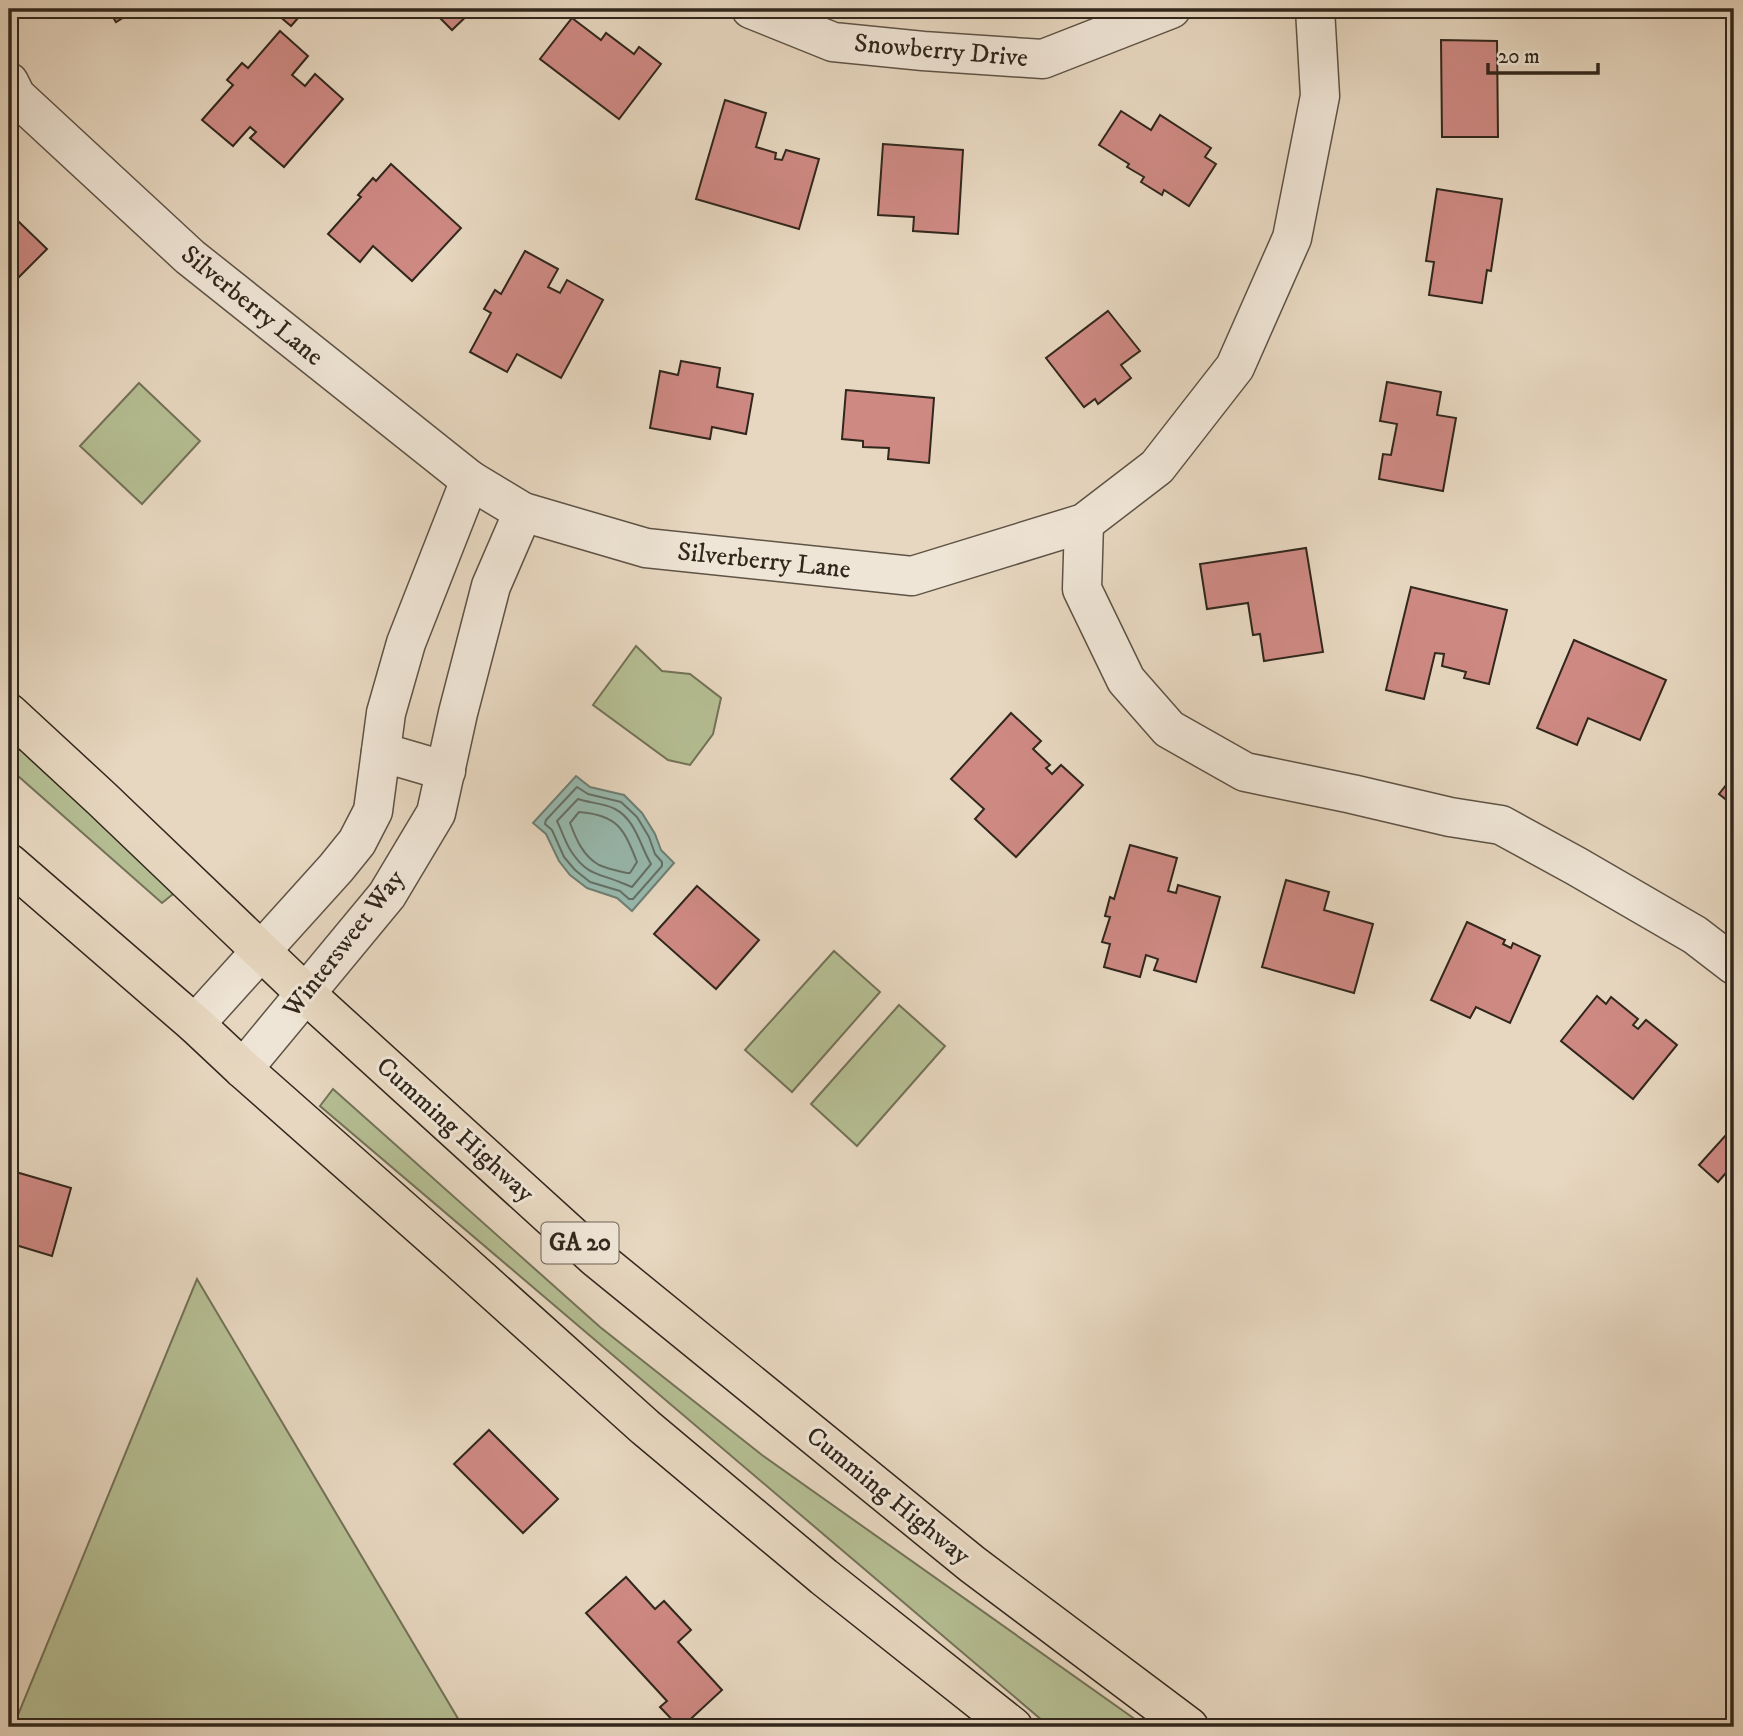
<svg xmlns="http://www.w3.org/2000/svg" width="1743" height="1736" viewBox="0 0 1743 1736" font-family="'IM FELL DW Pica',serif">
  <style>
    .green { fill: #b5be93; stroke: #737258; stroke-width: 2 }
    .water { fill: #97baaf; stroke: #6e7f74; stroke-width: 2 }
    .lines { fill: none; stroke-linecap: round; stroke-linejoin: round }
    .shore { stroke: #647066; stroke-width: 2 }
    .building { fill: #ce8983; stroke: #31271c; stroke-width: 2 }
    .street-casing { stroke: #5e5345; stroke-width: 41 }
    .highway-casing { stroke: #31271c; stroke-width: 41 }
    .street { stroke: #efe5d6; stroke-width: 38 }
    .highway { stroke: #e7d7c0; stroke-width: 38 }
    .labels { text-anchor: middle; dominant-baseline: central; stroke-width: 6; stroke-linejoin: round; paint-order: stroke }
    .shield { fill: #efe5d6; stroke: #6a6054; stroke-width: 2 }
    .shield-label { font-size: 24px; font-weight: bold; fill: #31271c }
    .street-label { font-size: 26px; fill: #31271c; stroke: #efe5d6 }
  </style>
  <rect width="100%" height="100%" fill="#e7d7c0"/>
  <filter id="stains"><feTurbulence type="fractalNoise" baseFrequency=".00286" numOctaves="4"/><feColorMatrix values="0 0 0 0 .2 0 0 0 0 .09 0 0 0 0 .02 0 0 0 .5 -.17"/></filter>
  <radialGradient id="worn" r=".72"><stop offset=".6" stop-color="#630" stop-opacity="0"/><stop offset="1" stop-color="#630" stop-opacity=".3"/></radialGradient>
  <g class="green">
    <polygon points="139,383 200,441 142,504 80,446"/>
    <polygon points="636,646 662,671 690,674 721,698 713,734 690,765 668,760 593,705"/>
    <polygon points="9,736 178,890 162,903 9,768"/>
    <polygon points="834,951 880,992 792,1092 745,1050"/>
    <polygon points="899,1005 945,1046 857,1146 811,1104"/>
    <polygon points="333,1089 600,1327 762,1455 1146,1727 1050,1727 320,1106"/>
    <polygon points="197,1279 463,1727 13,1727"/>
  </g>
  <polygon class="water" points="576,776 590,787 624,795 642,813 655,834 661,850 674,863 632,911 617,898 587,888 570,875 559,861 546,834 533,823"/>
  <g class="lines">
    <g class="shore">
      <polygon points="577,787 588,794 621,802 637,817 649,837 655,854 662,862 662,866 633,899 629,899 620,891 590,882 575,870 564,857 552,830 545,824 546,820"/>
      <path d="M578,799C589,803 604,803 615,809C636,820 640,846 651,864L632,887C629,886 625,884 622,883C599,873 587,876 571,851C565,842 562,831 557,821Z"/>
      <path d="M579,812C618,815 624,829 637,862L630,873H627C618,871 608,869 599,865C583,856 576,839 570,823Z"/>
    </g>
  </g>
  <g class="building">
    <polygon points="108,9 137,9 116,22"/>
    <polygon points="271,9 306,9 291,26"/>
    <polygon points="431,9 474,9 452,30"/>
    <polygon points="572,18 601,40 606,33 634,54 639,47 661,64 619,119 540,59"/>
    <polygon points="280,31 308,56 292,75 305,86 315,74 343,99 284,167 250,138 256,132 250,127 233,146 202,120 233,85 227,80 242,63 248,68"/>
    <polygon points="1441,40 1497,41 1498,137 1442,137"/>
    <polygon points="725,100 766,113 756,147 776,153 775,159 782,160 786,150 819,159 799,229 696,199"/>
    <polygon points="1121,111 1151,130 1160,115 1211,148 1205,157 1216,164 1189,206 1164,190 1162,195 1141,182 1144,177 1127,167 1129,164 1099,145"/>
    <polygon points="883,144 963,150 958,234 913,231 914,217 878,215"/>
    <polygon points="391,164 461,228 412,281 373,246 360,262 328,234 361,197 358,195 373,178 376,181"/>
    <polygon points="1437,189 1502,199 1491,271 1487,270 1482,303 1429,295 1434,262 1426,261"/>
    <polygon points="18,221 47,249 9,287 9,230"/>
    <polygon points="525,251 558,269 548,287 560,293 567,280 603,300 561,378 517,354 507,372 470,352 491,313 484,309 495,290 501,294"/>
    <polygon points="1108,311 1140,351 1121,365 1131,378 1098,404 1095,399 1084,407 1046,358"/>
    <polygon points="681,361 720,368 717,387 753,394 746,434 712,427 710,439 650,428 660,371 678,375"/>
    <polygon points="1387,382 1441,392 1437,415 1456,418 1443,491 1379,479 1383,454 1391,455 1397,424 1380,421"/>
    <polygon points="846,390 934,398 929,463 888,459 889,448 863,447 863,441 842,439"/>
    <polygon points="1306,548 1323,652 1264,661 1260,634 1253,635 1248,603 1207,609 1200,564"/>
    <polygon points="1411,587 1507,610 1489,684 1464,678 1466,672 1442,666 1444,654 1435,653 1424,699 1386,690"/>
    <polygon points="1574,640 1666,680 1640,740 1588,718 1577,745 1537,728"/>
    <polygon points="1011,713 1041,741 1033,749 1050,765 1046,768 1052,774 1061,765 1083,785 1016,857 975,819 984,809 951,779"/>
    <polygon points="1734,775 1734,806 1719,794"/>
    <polygon points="1130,845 1177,858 1168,891 1176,893 1178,885 1220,897 1196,982 1154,970 1158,959 1146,955 1140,977 1104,967 1110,944 1102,942 1110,917 1105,916 1110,897 1114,899"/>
    <polygon points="1286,880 1329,892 1324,910 1373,924 1354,993 1262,967"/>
    <polygon points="697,886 759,940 716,989 654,934"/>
    <polygon points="1467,922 1505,940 1503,944 1511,948 1513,943 1540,956 1510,1023 1476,1007 1470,1018 1431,1000"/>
    <polygon points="1597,996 1606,1004 1611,997 1638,1019 1633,1025 1638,1029 1646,1020 1677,1045 1633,1099 1561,1041"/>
    <polygon points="1734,1126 1734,1182 1725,1174 1718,1182 1699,1165"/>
    <polygon points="9,1170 71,1188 52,1256 9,1243"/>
    <polygon points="489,1430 558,1499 523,1533 454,1464"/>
    <polygon points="626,1577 655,1609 664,1601 691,1630 678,1642 722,1690 682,1727 679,1727 660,1707 667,1701 586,1613"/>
  </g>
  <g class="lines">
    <g class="street-casing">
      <g id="street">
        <polyline points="751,9 833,42 923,51 1043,59 1171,9"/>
        <polyline points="9,82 16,96 190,257 470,480 523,512 646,548 912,576 1084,523 1157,467 1235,367 1292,238 1320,96 1315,9"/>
        <polyline points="1084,523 1082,589 1126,680 1169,729 1245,772 1352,794 1450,817 1501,825 1576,866 1695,935 1734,965"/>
        <polyline points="381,752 446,771"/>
        <polyline points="195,1024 336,868 357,842 373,811 386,713 406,643 470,480"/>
        <polyline points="243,1069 387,895 436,813 458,713 491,586 523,512"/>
      </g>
    </g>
    <g class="highway-casing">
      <g id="highway">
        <polyline points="9,713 101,798 307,995 595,1257 972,1564 1189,1727"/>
        <polyline points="9,863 195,1024 243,1069 458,1259 645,1427 824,1577 1013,1727"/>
      </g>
    </g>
    <use href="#street" class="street"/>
    <use href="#highway" class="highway"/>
  </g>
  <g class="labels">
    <rect class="shield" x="541.5" y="1222.5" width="77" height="41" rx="5"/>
    <g class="shield-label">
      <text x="580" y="1243">GA 20</text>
    </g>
    <g class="street-label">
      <text transform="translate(941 51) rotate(5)">Snowberry Drive</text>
      <text transform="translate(252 306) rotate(39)">Silverberry Lane</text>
      <text transform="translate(764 561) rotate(6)">Silverberry Lane</text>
      <text transform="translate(344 944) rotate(-52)">Wintersweet Way</text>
      <text transform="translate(455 1130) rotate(42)">Cumming Highway</text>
      <text transform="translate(888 1496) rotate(39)">Cumming Highway</text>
    </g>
  </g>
  <rect width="1743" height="1736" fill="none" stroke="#e7d7c0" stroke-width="35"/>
  <rect x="10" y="10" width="1722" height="1715" fill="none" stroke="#31271c" stroke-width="3.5"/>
  <rect x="18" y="18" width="1708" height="1701" fill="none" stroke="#31271c" stroke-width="2"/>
  <path d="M1488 63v10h110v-10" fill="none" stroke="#31271c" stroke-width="3.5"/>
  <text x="1498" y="63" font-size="21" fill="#31271c" stroke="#efe5d6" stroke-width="5" paint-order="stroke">20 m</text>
  <rect width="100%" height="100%" filter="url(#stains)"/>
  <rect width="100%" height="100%" fill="url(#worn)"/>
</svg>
